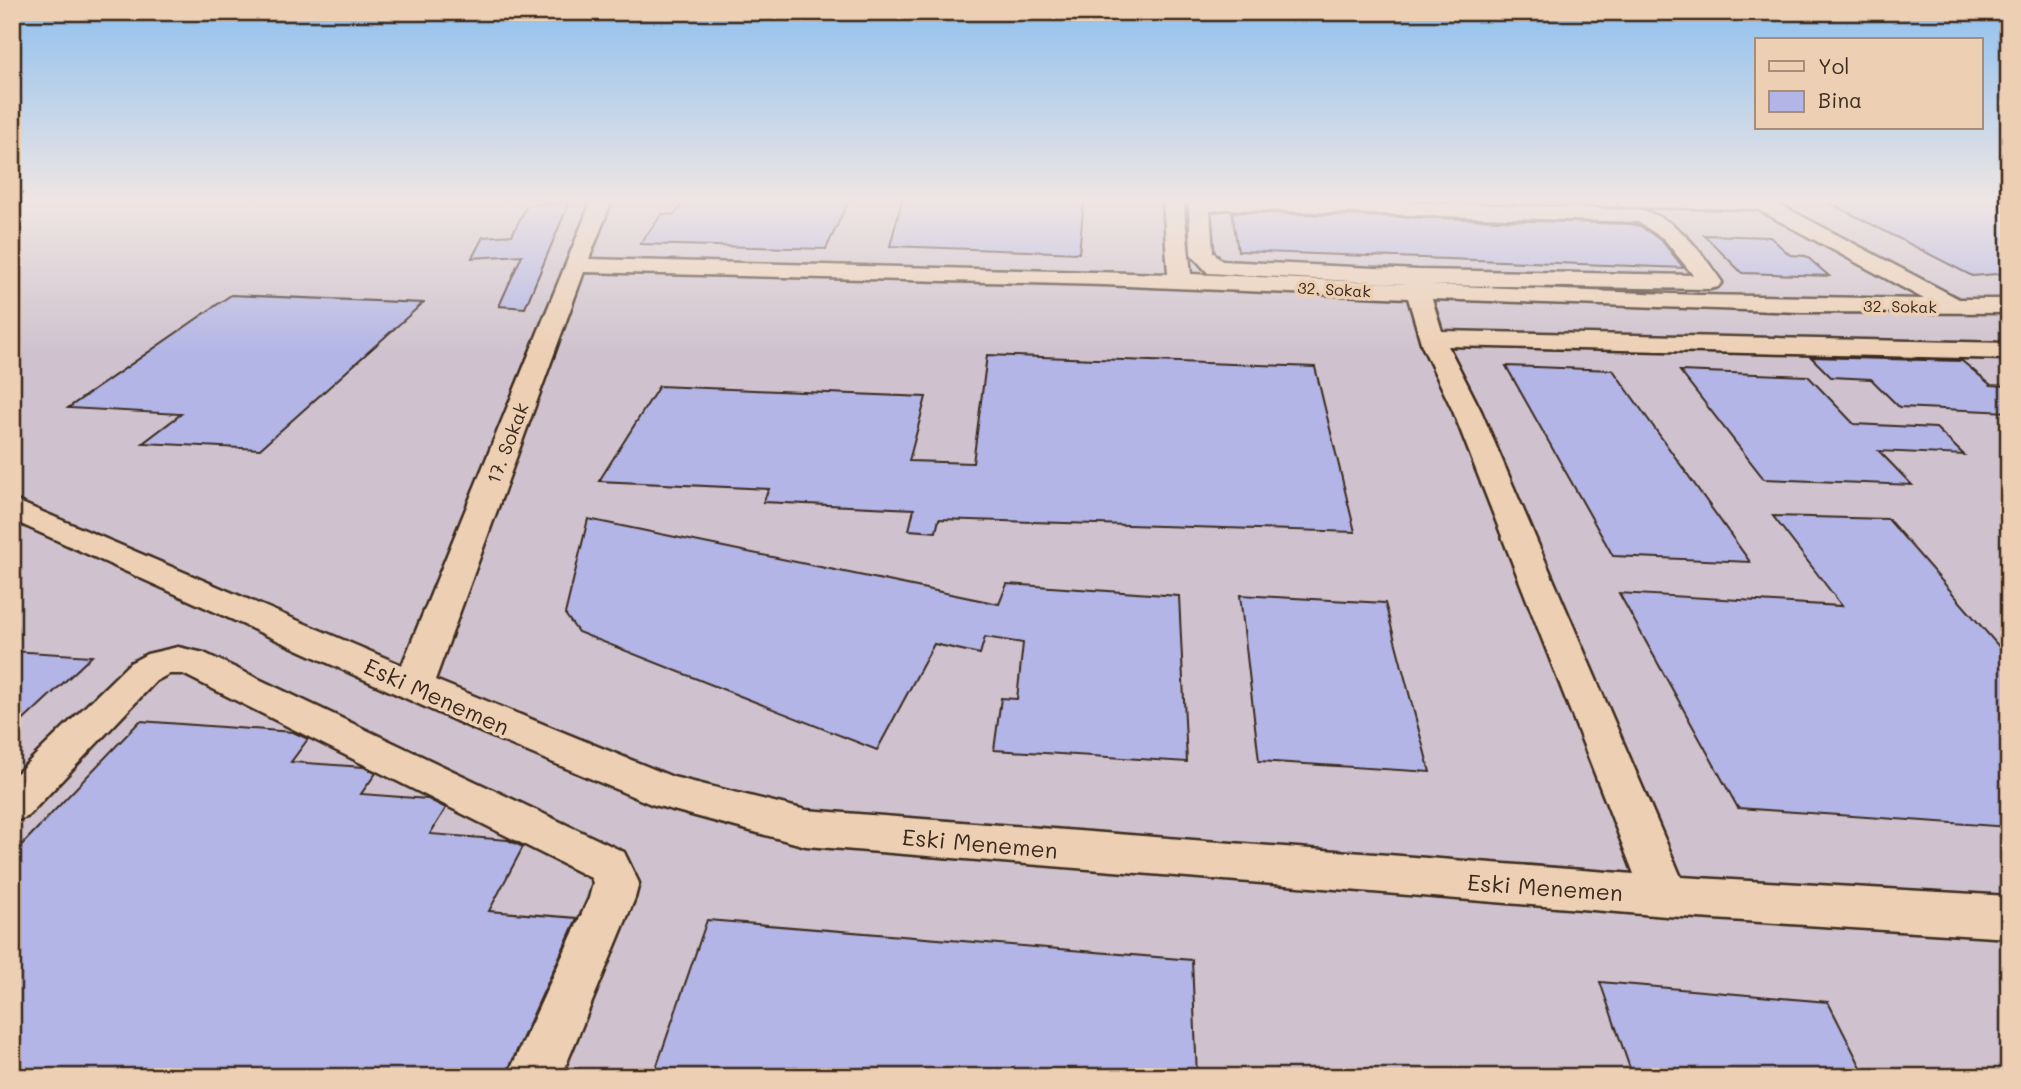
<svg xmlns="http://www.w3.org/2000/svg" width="2021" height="1089" viewBox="0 0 2021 1089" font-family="Mali,sans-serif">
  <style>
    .built { fill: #cfc2ce }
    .building { fill: #b2b5e6; stroke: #3b2a1e; stroke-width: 2 }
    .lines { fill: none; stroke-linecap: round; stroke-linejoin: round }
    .minor-casing { stroke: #3b2a1e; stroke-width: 5 }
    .minor { fill: #edd0b4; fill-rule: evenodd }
    .labels { text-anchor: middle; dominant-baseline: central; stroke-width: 7; stroke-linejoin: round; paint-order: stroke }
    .far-street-label { font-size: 16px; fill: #3b2a1e; stroke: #edd0b4 }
    .street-label { font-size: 19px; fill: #3b2a1e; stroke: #edd0b4 }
    .near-street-label { font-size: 23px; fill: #3b2a1e; stroke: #edd0b4 }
  </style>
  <rect width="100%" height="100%" fill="#dbc8c3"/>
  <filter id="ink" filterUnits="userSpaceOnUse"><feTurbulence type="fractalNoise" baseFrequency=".0143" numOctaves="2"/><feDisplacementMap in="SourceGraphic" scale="14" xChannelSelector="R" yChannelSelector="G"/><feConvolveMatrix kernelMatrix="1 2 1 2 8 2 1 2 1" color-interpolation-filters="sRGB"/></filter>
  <g filter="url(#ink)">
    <rect class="built" x="12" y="200" width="1997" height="877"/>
    <g class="building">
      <polygon points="686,200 849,200 826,249 640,244 662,214 674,215"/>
      <polygon points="902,200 1084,200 1079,253 890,246"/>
      <polygon points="1824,200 2009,200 2009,273 1972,276"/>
      <polygon points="569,203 525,308 499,306 522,255 472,258 483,237 512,235 527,205"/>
      <polygon points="1232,212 1630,224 1640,226 1662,241 1684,268 1238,251"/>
      <polygon points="1704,235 1770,237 1790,255 1806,256 1829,276 1742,273"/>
      <polygon points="231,295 423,303 260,449 143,443 181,414 68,408"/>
      <polygon points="987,355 1315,367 1355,532 939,519 936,532 909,530 914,509 763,502 769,489 599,481 659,386 926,397 909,461 973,463"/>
      <polygon points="1811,357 1962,361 1991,385 2009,386 2009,412 1899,407 1871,379 1831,377"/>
      <polygon points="1506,366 1613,370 1750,562 1613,556"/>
      <polygon points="1680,371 1808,376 1854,424 1936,428 1964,455 1879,451 1912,485 1764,479"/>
      <polygon points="1773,516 1888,519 2009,658 2009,827 1738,808 1619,593 1842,606"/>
      <polygon points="588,519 999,604 1007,584 1179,596 1187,762 994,750 1001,698 1017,699 1023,643 985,637 980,654 934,644 877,750 578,632 565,614"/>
      <polygon points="1240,595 1385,603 1430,772 1259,761"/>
      <polygon points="12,651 92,656 12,731"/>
      <polygon points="140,721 293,732 308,739 291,762 364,767 376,773 361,794 428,799 446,808 430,834 508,840 523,847 489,911 577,918 505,1077 12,1077 12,855"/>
      <polygon points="707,920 1192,960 1197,1077 653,1077"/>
      <polygon points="1600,982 1828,1002 1866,1077 1633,1077"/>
    </g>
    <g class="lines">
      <g class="minor-casing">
        <g id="minor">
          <path d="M592,200H612L589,259L1168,274L1163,200H1183L1191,274L1407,284L1208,273L1191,254L1189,206L1197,200H1338L1641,210C1679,219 1701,252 1722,282L1718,287L1710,289L1430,285L1698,295L1924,299L1757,209L1627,207L1620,205L1617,201L1771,200L1959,299H2009V313L1801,312L1432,299L1442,331L2009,343V359L1448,346L1481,411L1681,877L2009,896V938L1666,916L806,846L651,804L476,730L12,520V499L402,665ZM1225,209L1638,222L1664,239L1693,275L1418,270L1222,261L1213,252L1210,211ZM584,272L1104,285L1408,298L1422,346L1453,411L1634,874L806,810L673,777L435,680Z"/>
          <polygon points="178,647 204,653 624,852 639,883 635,898 561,1077 507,1077 589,898 593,883 591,878 183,674 169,674 156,681 27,817 12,822 12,778 130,663 147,654"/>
        </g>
      </g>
      <use href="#minor" class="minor"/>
    </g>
  </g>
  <linearGradient id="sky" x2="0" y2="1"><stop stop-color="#90c0ee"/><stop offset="0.57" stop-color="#efe6e4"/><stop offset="1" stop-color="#efe6e4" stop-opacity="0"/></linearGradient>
  <rect width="2021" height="353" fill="url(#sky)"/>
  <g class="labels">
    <g class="far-street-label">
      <text transform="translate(1334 289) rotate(3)">32. Sokak</text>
      <text transform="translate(1900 306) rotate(1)">32. Sokak</text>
    </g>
    <g class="street-label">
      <text transform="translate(507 443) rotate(-69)">17. Sokak</text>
    </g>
    <g class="near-street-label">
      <text transform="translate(437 696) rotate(24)">Eski Menemen</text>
      <text transform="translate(980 843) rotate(5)">Eski Menemen</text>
      <text transform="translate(1545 887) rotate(4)">Eski Menemen</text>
    </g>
  </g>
  <rect width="2021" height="1089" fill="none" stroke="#edd0b4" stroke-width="42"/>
  <rect x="21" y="21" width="1979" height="1047" fill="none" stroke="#3b2a1e" stroke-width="2.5" filter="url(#ink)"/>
  <rect x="1755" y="38" width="228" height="91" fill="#edd0b4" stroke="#a68e78" stroke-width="2"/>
  <rect x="1769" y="61" width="35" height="10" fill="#edd0b4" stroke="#a68e78" stroke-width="2"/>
  <text x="1818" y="74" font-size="21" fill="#3b2a1e">Yol</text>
  <rect x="1769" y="91" width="35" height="21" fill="#b2b5e6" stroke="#a68e78" stroke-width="2"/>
  <text x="1818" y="108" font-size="21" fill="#3b2a1e">Bina</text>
</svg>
